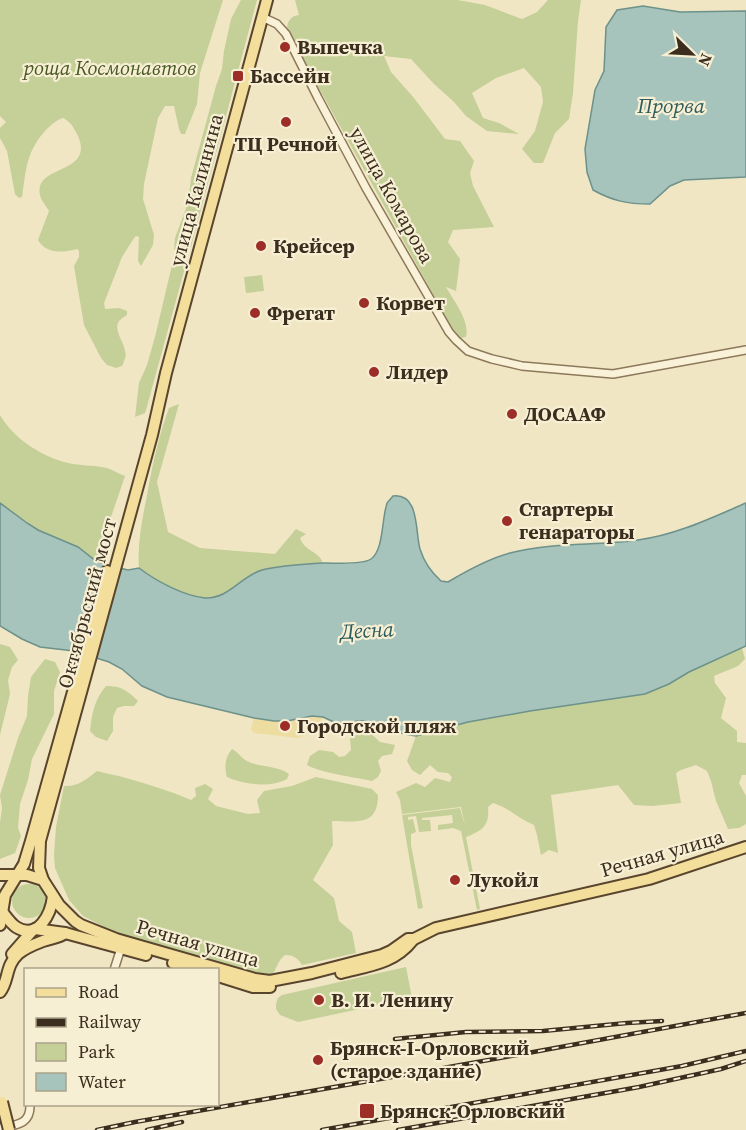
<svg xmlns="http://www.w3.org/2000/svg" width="746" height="1130" viewBox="0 0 746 1130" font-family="'Source Serif 4',serif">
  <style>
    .green { fill: #c5cf98 }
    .sand { fill: #eddda1 }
    .water { fill: #a6c3bc; stroke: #6c928b; stroke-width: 1.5 }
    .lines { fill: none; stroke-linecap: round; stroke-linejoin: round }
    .street-casing { stroke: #8c785a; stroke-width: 10 }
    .primary-casing { stroke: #59452e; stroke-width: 14 }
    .street { stroke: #faf2d8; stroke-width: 7 }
    .primary { stroke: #f4de9b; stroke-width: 10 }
    .rail-casing { stroke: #3b2e1e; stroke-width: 4.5 }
    .rail { stroke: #f7efd4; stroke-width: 2; stroke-dasharray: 7; stroke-linecap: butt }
    .primary-bridge-casing { stroke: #59452e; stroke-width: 14; stroke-linecap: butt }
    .primary-bridge { stroke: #f4de9b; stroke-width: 10 }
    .poi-dot { fill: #9d2e27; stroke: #f7efd4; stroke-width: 2 }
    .labels { text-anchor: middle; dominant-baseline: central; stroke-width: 4.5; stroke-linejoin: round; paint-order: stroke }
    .poi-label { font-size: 20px; font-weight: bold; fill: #3b2e1e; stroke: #f7efd4; text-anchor: start }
    .park-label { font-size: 20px; font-style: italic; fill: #485824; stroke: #f7efd4 }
    .street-label { font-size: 20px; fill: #3b2e1e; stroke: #f7efd4 }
    .water-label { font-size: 21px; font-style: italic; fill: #2d5b5b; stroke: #f7efd4 }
  </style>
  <rect width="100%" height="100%" fill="#f0e6c4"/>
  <g class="green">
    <path d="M0,0H223L200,73L197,104L185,134H181L179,129L174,106H165L158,118L144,184L143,199L154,235L153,245L141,266L138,261L139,237L136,236L134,238L122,257L104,303L105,309L119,308L127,311V315C126,315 119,321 119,321C113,330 124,342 125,351C127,356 124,361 122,366L116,368L107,365L101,358L84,325L74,266L79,257V251L77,249C63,253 46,254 38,240L49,211C46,206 41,200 40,195C33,164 95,175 78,136C74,128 71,122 63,118C48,123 34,143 29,158C25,170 24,184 22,197L19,198L15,194L7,151L0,138V128L6,122L0,116Z"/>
    <polygon points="241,0 257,0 191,247 174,250 175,238 188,203 191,178 216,86 222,69 224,51 231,19"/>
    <path d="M295,0H458L485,5L522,19L537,12L548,0H581L578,21L573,93L569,119L555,133L543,163H534L522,149L535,131L543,102L541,87L524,68L496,78L472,93L483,118L499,123L519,134L487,131L466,116L454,102L434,84L411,59L384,56L391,72L414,98L445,139L460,141L474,161L470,173L473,186L494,227L453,230L448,242L460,259L456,291L446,287C454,301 470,321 466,337L461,338L455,334L310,72L287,28C288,20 291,16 299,15Z"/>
    <polygon points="186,264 146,410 145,413 135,417 139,383 147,365 155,337 172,265"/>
    <polygon points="262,275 264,291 246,293 244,277"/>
    <path d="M179,404L157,482L168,532L200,548L275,554L296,529L306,534L300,538C305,552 319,551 323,563C305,565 275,565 259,572C246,576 239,586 228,591C221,595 213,598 206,598C186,597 154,580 139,568C137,542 143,516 148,490C153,462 159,435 169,408Z"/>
    <path d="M0,415C13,438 40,455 64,462C78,466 93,465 107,468C113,470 119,474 125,476L96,561L78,547L38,530L27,523L0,503Z"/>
    <polygon points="0,644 10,647 18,660 12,667 8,680 10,694 0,735"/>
    <path d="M742,648L745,659L738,666L714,676L715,683L726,698L721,718L737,731V742L746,743V775H742L739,783L746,796V824L739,828L728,829L716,801L711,781L707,771L696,765L681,770L676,773L681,803L652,806L634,805L618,785L551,795L558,853L549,850L541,855L537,835L534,825C518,819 510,808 493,803L488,807C490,826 482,831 466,837L480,909L477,910L461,831L453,828L438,830V825L453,823L452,815L422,818V820H430L431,831L419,832L416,816L408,817V820L413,819L416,832L411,834V845L423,908L418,909L402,815L460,808L465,826L461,807L402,814L400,800L396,792L416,783L425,787L435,778L450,782L452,777L448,773L438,772L430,765L420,775L412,770L407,761L416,736L468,722L530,711L645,694L669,684L689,672Z"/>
    <polygon points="45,659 55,662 60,672 54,691 54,714 32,759 28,780 20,804 18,828 21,836 15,853 0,859 0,823 2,808 0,795 18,738 27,716 28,696 31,677"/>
    <path d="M106,686C121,686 127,690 138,701L134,706H124L117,708L113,717V731L107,741L96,737L90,731C92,714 94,700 106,686Z"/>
    <path d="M366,729L380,742L395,745L392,754L382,756L378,761L381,771L378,777L372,781C355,777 320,773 307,765L310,756L319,750L333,752L339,757L345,756L351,750L350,738L356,731Z"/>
    <path d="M232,749C238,752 241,758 247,761C261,768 277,765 289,774L287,779C270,788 245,785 227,777C224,767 225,757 232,749Z"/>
    <path d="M97,771C107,774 116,775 126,778C148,784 170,791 191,800L196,796L195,788L205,784L213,789L208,799L216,806L248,814L260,813L257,800L264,791L292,786L316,777L372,789L378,795C378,827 356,821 332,821L333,845L313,880L334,898L339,921L352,932L356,953L302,965C298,958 293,955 285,955C276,962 278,969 270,977L257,975L112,931L83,916L69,900L55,868L54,855L56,827L64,786C78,787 87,779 97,771Z"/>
    <circle cx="29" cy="901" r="17"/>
    <polygon points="406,967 412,998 298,1022 280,1015 276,1009 276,1004 278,998 282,995"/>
  </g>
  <polygon class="sand" points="312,716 323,717 318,729 298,738 254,733 251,729 254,718 274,721"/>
  <g class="water">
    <path d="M643,6L680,12L746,11V177L684,180L670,186L650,204C627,204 613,201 593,190L587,172L585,149L595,90L604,71L606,27L617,10Z"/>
    <path d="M393,496C420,493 415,532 420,549C424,562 432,573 441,581L448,582C468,570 488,559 510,553C552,542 596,546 638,540C676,535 711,518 746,503V646L689,672L669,684L645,694L530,711L468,722L416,736L404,734L365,721H358L343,724L336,723L323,717L312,716L287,721H274L254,718L167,697L142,686L122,669L109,662L74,651L40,647L22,639L0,626V503L27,523L38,530L78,547L96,561L107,565L128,570L139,568C156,581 184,596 205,598C229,599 241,576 262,570C282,565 305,564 326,563C337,563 362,565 371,559C383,551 382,521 386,507L387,503Z"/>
  </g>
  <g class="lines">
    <g class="street-casing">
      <g id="street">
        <polyline points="262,17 277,24 286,34 318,98 366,188 449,332 456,340 468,351 492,359 522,366 613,374 746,350"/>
        <polyline points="114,970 121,948"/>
        <path d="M0,1128C16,1125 31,1125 30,1104"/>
      </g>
    </g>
    <g class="primary-casing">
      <g id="primary">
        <polyline points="267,0 166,373 152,435 40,841 39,868 43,880 59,905 75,921 81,925 116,939 255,979 270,981 312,973 382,955 391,951 408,939 414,939 436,928 649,879 746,847"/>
        <polyline points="0,875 27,875 43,880"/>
        <path d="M0,909C5,915 10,923 16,927C38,941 51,914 53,896"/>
        <polyline points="0,925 5,895 24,864 31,841 107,571"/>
        <polyline points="35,929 65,933 146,955"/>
        <polyline points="12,954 33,930"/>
        <polyline points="173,963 196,970"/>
        <path d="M341,973C367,966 394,964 412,941"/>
        <polyline points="218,976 253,987 270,987"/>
        <path d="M0,992C9,981 5,966 18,954C25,948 35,944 43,941C51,938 59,938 65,933"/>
      </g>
    </g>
    <use href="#street" class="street"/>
    <use href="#primary" class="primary"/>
    <g class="rail-casing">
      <g id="rail">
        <polyline points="395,1039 466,1032 543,1031 627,1023 662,1021"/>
        <polyline points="97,1130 135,1122 517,1055 746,1013"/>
        <polyline points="147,1130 182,1122"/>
        <polyline points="322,1130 682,1066 746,1051"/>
        <polyline points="398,1130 639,1087 721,1069 746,1061"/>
      </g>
    </g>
    <use href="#rail" class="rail"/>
    <g class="primary-bridge-casing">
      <polyline id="primary-bridge" points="2,1102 9,1130"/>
    </g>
    <use href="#primary-bridge" class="primary-bridge"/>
  </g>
  <g class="poi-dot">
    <circle cx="285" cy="47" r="6"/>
    <rect x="232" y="70" width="12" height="12" rx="3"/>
    <circle cx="286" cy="122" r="6"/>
    <circle cx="261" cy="246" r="6"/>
    <circle cx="364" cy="303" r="6"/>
    <circle cx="255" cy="313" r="6"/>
    <circle cx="374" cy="372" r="6"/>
    <circle cx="512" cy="414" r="6"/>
    <circle cx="507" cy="521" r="6"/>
    <circle cx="285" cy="726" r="6"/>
    <circle cx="455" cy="880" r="6"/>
    <circle cx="319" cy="1000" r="6"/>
    <circle cx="318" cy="1060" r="6"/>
    <rect x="359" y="1103" width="16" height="16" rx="3"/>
  </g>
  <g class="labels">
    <g class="poi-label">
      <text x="297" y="47">Выпечка</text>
      <text x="250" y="76">Бассейн</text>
      <text x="286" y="144" text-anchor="middle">ТЦ Речной</text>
      <text x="273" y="246">Крейсер</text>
      <text x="376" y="303">Корвет</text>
      <text x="267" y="313">Фрегат</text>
      <text x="386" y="372">Лидер</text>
      <text x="524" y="414">ДОСААФ</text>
      <text x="519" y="509">Стартеры<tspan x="519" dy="23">генараторы</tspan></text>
      <text x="297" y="726">Городской пляж</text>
      <text x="467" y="880">Лукойл</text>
      <text x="331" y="1000">В. И. Ленину</text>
      <text x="330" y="1048">Брянск-I-Орловский<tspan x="330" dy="23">(старое здание)</tspan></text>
      <text x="380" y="1111">Брянск-Орловский</text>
    </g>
    <g class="park-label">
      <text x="110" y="68">роща Космонавтов</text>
    </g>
    <g class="street-label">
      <text transform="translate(196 190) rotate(-75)">улица Калинина</text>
      <text transform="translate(392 195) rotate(61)">улица Комарова</text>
      <text transform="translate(87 603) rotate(-75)">Октябрьский мост</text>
      <text transform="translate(662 853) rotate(-16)">Речная улица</text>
      <text transform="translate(198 943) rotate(16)">Речная улица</text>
    </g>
    <g class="water-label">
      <text x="671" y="105">Прорва</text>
      <text transform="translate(367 630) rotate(-3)">Десна</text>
    </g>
  </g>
  <rect x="24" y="968" width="195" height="138" fill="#f7efd4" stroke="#aca28b" stroke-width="1.5"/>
  <rect x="36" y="988" width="30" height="9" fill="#f4de9b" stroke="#aca28b" stroke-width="1.5"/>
  <text x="78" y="998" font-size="18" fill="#3b2e1e">Road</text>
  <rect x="36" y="1018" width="30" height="9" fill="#3b2e1e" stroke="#aca28b" stroke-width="1.5"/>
  <text x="78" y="1028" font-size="18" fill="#3b2e1e">Railway</text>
  <rect x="36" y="1043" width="30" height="18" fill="#c5cf98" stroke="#aca28b" stroke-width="1.5"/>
  <text x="78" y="1058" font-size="18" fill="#3b2e1e">Park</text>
  <rect x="36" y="1073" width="30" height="18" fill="#a6c3bc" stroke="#aca28b" stroke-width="1.5"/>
  <text x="78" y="1088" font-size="18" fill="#3b2e1e">Water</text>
  <g transform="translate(692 54) rotate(114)" stroke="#f7efd4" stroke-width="4.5" paint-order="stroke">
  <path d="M0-4.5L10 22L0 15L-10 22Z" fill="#3b2e1e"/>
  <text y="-9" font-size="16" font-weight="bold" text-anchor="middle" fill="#3b2e1e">N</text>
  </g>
</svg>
